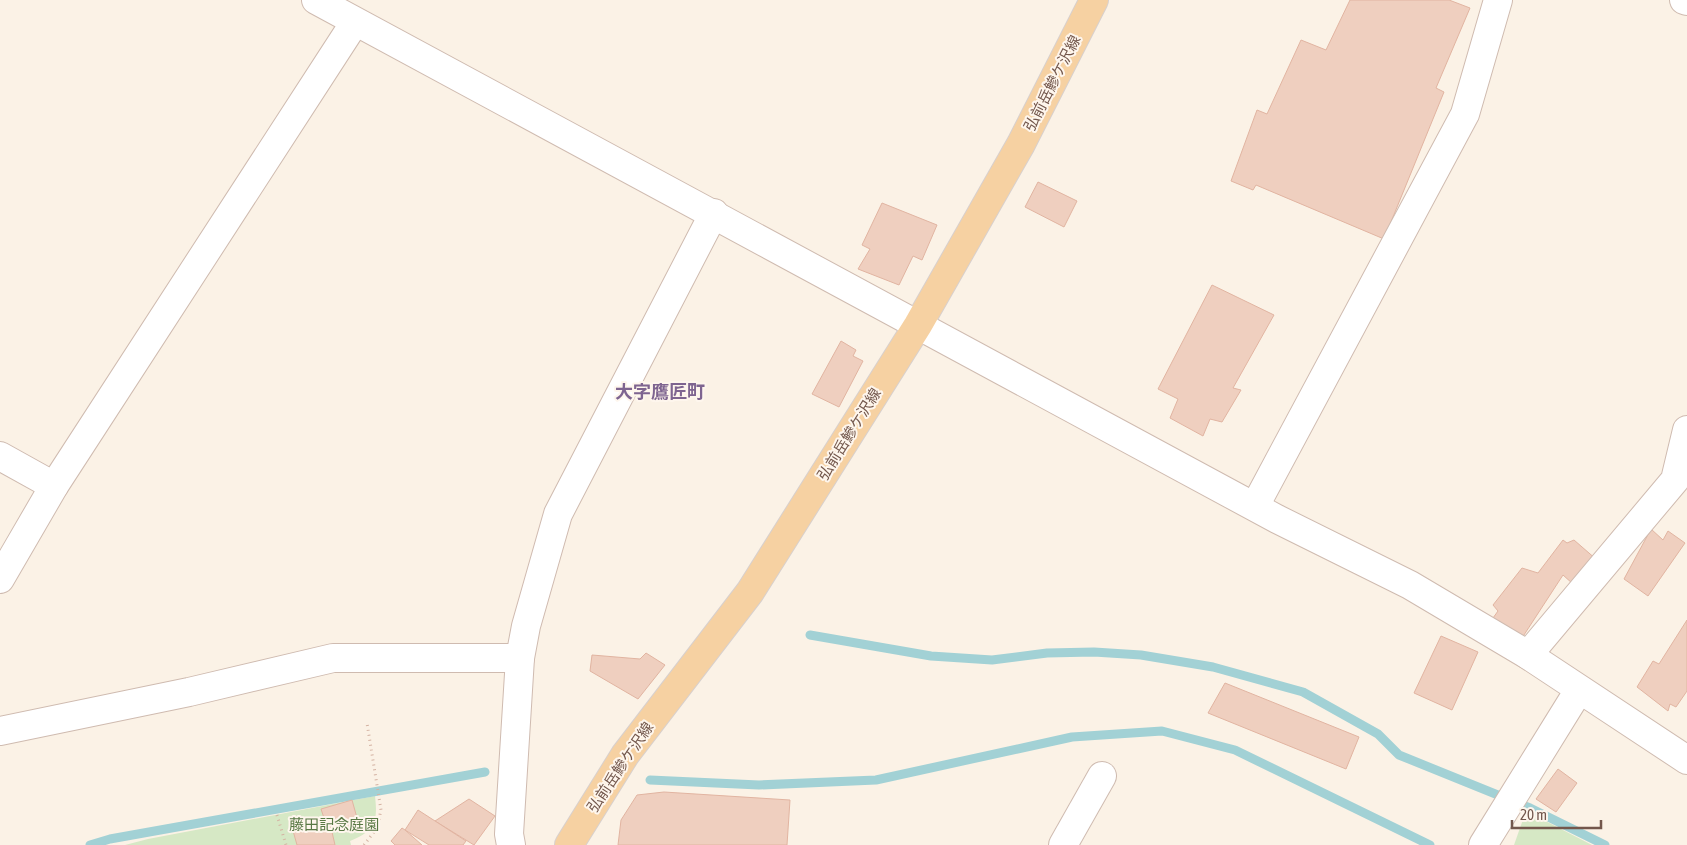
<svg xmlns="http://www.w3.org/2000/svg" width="1687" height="845" viewBox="0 0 1687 845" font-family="'Asap Condensed','Noto Sans JP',sans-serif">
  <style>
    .green { fill: #d6e8c5 }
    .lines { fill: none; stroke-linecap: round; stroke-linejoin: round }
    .stream { stroke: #a2d1d5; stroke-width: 9 }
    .building { fill: #efcfbf; stroke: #e1b4a1 }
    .minor-casing { stroke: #cfbbb0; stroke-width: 30 }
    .tertiary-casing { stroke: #cfbbb0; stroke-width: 30 }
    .primary-casing { stroke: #d8d0cd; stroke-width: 30 }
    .path { stroke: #d4b2a2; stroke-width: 3; stroke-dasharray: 1 4; stroke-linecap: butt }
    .minor { stroke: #fff; stroke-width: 28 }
    .tertiary { stroke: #fff; stroke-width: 28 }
    .primary { stroke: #f6d1a2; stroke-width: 28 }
    .labels { text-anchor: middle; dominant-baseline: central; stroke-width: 4; stroke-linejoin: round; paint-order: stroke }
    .street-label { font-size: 15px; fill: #73574c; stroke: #fef6ed }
    .park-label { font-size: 15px; fill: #587844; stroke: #fef6ed }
    .quarter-label { font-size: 18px; font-weight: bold; fill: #7e6490; stroke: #fef6ed }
  </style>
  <rect width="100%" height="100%" fill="#fbf2e6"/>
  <g class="green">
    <path d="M375,796C378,822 375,831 350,841L351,845H125L148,839Z"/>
    <polygon points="1526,811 1592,845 1514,845"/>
  </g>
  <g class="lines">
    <g class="stream">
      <polyline points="810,635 931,656 992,660 1047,653 1094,652 1141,655 1213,667 1303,692 1378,734 1399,755 1530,808 1605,845"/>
      <polyline points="650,780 759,785 876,780 1072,737 1162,731 1235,750 1430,845"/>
      <polyline points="90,845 110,839 485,772"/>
    </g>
  </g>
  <g class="building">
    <polygon points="1350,0 1449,0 1470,8 1436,88 1444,92 1384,239 1256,185 1253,190 1231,181 1257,110 1267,114 1301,40 1326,50"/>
    <polygon points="1038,182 1077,201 1064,227 1025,207"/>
    <polygon points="882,203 937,225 922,260 913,256 899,285 858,269 870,249 862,245"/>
    <polygon points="1212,285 1274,315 1233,388 1241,390 1222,422 1210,419 1203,436 1170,418 1178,399 1158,389"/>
    <polygon points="841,341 856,350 853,356 863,361 839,407 812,394"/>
    <polygon points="1651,529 1663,540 1668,531 1685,543 1648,596 1624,579"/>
    <polygon points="1563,540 1567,543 1574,540 1597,560 1573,584 1563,575 1522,638 1493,618 1498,611 1493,605 1522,568 1538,573"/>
    <polygon points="1687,620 1687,691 1676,707 1670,704 1668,711 1637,687 1653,661 1659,664"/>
    <polygon points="1441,636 1478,652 1452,710 1414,693"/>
    <polygon points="646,653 665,665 638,699 590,671 592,655 640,659"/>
    <polygon points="1225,683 1359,737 1346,769 1208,713"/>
    <polygon points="1558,769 1577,783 1556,812 1536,799"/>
    <polygon points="664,792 790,800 787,845 618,845 621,820 637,795"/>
    <polygon points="469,799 495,816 474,845 435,821"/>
    <polygon points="352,800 359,825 332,832 335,845 297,845 292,827 324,818 321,809"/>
    <polygon points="418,810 466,841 463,845 429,845 405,830"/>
    <polygon points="402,828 405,830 422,845 395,845 391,841"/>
  </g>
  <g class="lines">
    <g class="minor-casing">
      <g id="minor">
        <polyline points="316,0 1277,519 1410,585 1528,655 1687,760"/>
        <polyline points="0,456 54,486"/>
        <polyline points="1255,506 1465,114 1498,0"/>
        <polyline points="0,579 54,486 355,22"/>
        <polyline points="1528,655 1675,480 1687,430"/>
        <polyline points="0,731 189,692 333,658 520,658"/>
        <polyline points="511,845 509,834 520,658 526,626 558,514 714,213"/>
        <polyline points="1063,845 1102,776"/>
        <polyline points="1483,845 1579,690"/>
      </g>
    </g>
    <g class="tertiary-casing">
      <polyline id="tertiary" points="1684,0 1687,1"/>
    </g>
    <g class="primary-casing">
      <polyline id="primary" points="569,845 625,755 750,592 918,325 1021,144 1094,0"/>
    </g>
    <g class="path">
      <polyline points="277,815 286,845"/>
      <polyline points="364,845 377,828 381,810 367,723"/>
    </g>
    <use href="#minor" class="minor"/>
    <use href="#tertiary" class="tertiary"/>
    <use href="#primary" class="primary"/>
  </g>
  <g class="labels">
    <g class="street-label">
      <text transform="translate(1052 83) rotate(-63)">弘前岳鰺ケ沢線</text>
      <text transform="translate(849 434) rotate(-58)">弘前岳鰺ケ沢線</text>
      <text transform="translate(620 767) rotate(-56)">弘前岳鰺ケ沢線</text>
    </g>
    <g class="park-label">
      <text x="334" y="824">藤田記念庭園</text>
    </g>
    <g class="quarter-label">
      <text x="660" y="391">大字鷹匠町</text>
    </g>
  </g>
  <path d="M1512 820v8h89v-8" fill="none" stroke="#73574c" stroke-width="2.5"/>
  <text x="1520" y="820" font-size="15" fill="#73574c" stroke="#fef6ed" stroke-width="4" paint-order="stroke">20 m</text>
</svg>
